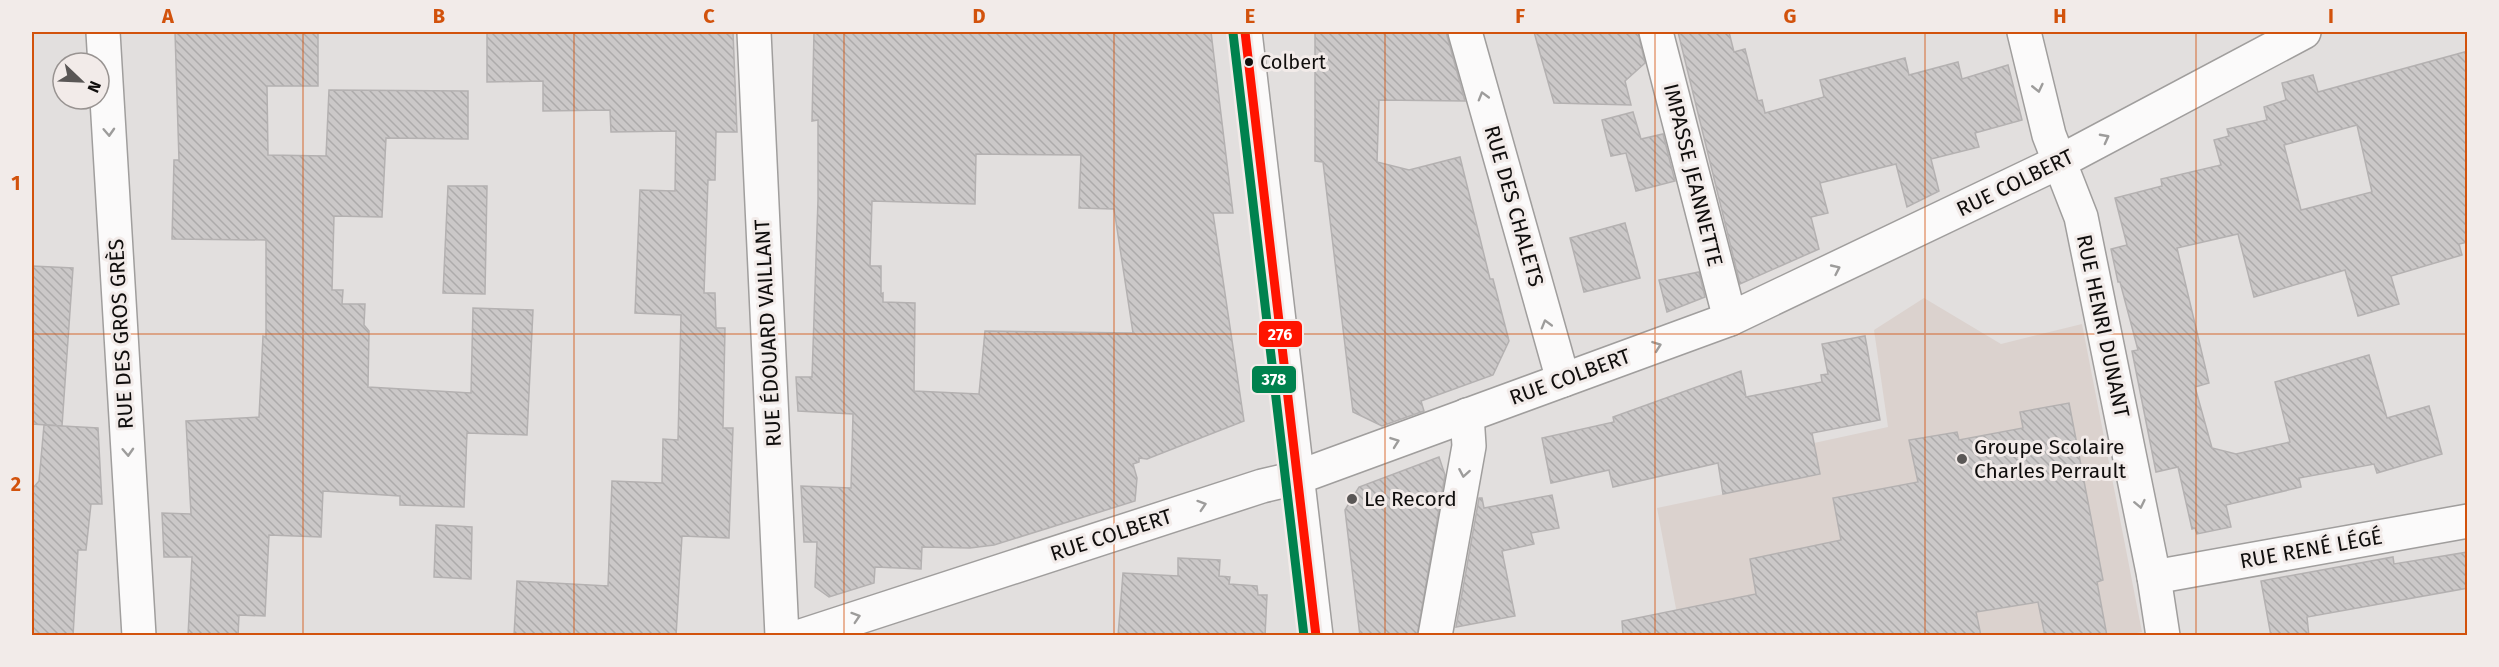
<svg xmlns="http://www.w3.org/2000/svg" width="2499" height="667" viewBox="0 0 2499 667" font-family="'Fira Sans',sans-serif">
  <style>
    .built { fill: #dbd2ce }
    .building { fill: url(#building-back-hatch); stroke: #b4b1b1; stroke-width: 1.5; fill-rule: evenodd }
    .lines { fill: none; stroke-linecap: round; stroke-linejoin: round }
    .street-casing { stroke: #a09e9d; stroke-width: 36 }
    .secondary-casing { stroke: #a09e9d; stroke-width: 36 }
    .street { stroke: #fbfafa; stroke-width: 33 }
    .secondary { stroke: #fbfafa; stroke-width: 33 }
    .bus-1-casing { stroke: #f2ebe9; stroke-width: 14 }
    .bus-2-casing { stroke: #f2ebe9; stroke-width: 14 }
    .bus-1 { stroke: #ff1400; stroke-width: 9 }
    .bus-2 { stroke: #00824e; stroke-width: 9 }
    .oneway { stroke: #9d9c9b }
    .grid { fill: none; stroke: #d2520c; stroke-width: 1.5; stroke-opacity: 0.55 }
    .bus-dot { fill: #100e0d; stroke: #f2ebe9; stroke-width: 2 }
    .poi-dot { fill: #5a5756; stroke: #f2ebe9; stroke-width: 2 }
    .labels { text-anchor: middle; dominant-baseline: central; stroke-width: 6; stroke-linejoin: round; paint-order: stroke }
    .bus-label { font-size: 20px; fill: #100e0d; stroke: #f2ebe9; text-anchor: start }
    .street-label { font-size: 21px; fill: #100e0d; stroke: #f2ebe9 }
    .poi-label { font-size: 21px; fill: #100e0d; stroke: #f2ebe9; text-anchor: start }
    .line-badge { stroke: #f2ebe9; stroke-width: 2 }
    .badge-label { font-size: 16px; text-anchor: middle; font-weight: bold; fill: #fff }
    .neatline { fill: none; stroke: #d2520c; stroke-width: 2 }
    .grid-label { font-size: 20px; text-anchor: middle; font-weight: bold; fill: #d2520c }
  </style>
  <defs>
    <pattern id="building-back-hatch" width="6" height="6" patternUnits="userSpaceOnUse" patternTransform="scale(1.5)"><rect width="6" height="6" fill="#cbc8c8"/><path d="M-1 5l2 2M0 0l6 6M5-1l2 2" fill="none" stroke="#adabab"/></pattern>
  </defs>
  <rect width="100%" height="100%" fill="#e2dfde"/>
  <polygon class="built" points="1924,298 2001,344 2082,324 2142,632 2120,636 1681,635 1657,508 1819,474 1814,443 1888,427 1874,330"/>
  <g class="building">
    <polygon points="175,32 318,32 318,86 267,86 268,155 326,156 329,90 468,91 468,139 386,138 382,217 334,216 332,290 343,290 342,304 365,304 364,325 369,331 368,387 471,393 473,308 533,310 527,435 467,433 464,507 400,505 400,496 323,491 321,537 269,535 265,616 239,615 238,636 188,636 192,557 164,557 162,513 191,514 186,421 259,417 263,336 266,337 266,240 172,239 174,160 179,160"/>
    <polygon points="487,32 733,32 737,132 716,132 715,180 708,180 704,293 715,293 716,328 725,328 723,428 733,428 729,538 682,536 676,636 514,636 517,581 608,586 612,481 662,483 663,439 678,440 681,315 635,313 640,190 675,191 676,131 611,132 610,110 543,111 543,81 487,82"/>
    <path d="M814,32H1211L1233,213H1213L1244,421L1147,459L1139,458V462L1133,464L1137,478L1135,501L994,545L970,548L922,547L921,569L875,567L874,583L829,597L815,587L817,542H804L801,486L851,488L853,414L798,411L796,377H812L818,200V120L812,121ZM976,154L1081,155L1079,208L1114,209L1133,333L985,331L979,394L914,391L915,303L883,302V293L881,294V266H870L872,201L975,204Z"/>
    <polygon points="1315,32 1446,32 1465,101 1379,100 1377,162 1409,170 1460,157 1490,279 1493,279 1509,341 1493,375 1421,401 1424,411 1382,426 1353,412 1323,162 1315,161"/>
    <polygon points="1534,32 1638,32 1645,63 1625,81 1631,105 1554,103"/>
    <polygon points="1678,32 1729,32 1734,52 1745,49 1758,101 1762,100 1765,113 1824,97 1820,80 1905,58 1909,75 1958,62 1962,79 2008,65 2022,120 1975,133 1979,147 1931,159 1939,191 1907,207 1896,164 1820,183 1828,213 1811,217 1819,249 1740,284"/>
    <path d="M2468,51V242L2459,244L2462,255L2391,276L2399,304L2358,316L2345,270L2254,297L2238,234L2177,248L2209,383L2195,387L2212,448L2236,454L2290,442L2275,382L2369,355L2387,418L2429,406L2442,454L2377,473L2374,464L2299,478L2301,487L2226,505L2231,527L2197,534L2195,528L2192,529L2178,467L2156,472L2132,351L2138,350L2120,282H2118L2111,249L2127,245L2115,198L2162,186L2161,179L2221,165L2214,140L2229,136L2227,129L2267,120L2264,107L2286,100L2282,83L2313,75L2318,92ZM2357,125L2372,192L2301,210L2284,145Z"/>
    <polygon points="1633,112 1641,139 1663,134 1675,181 1636,191 1626,153 1611,156 1602,120"/>
    <polygon points="448,186 487,186 485,294 443,293"/>
    <polygon points="1625,223 1640,278 1584,292 1570,238"/>
    <polygon points="32,266 73,268 62,426 32,424"/>
    <polygon points="1699,272 1705,297 1667,312 1659,280"/>
    <polygon points="1865,336 1880,420 1812,433 1820,474 1723,494 1718,463 1613,487 1609,470 1551,483 1542,438 1614,422 1613,417 1741,371 1746,397 1822,382 1821,375 1828,374 1822,344"/>
    <polygon points="2069,403 2103,580 2097,582 2107,636 2045,636 2038,602 1976,612 1981,636 1623,636 1622,621 1756,594 1750,559 1841,540 1833,498 1918,482 1909,440 1957,432 1959,440 2023,428 2020,412"/>
    <polygon points="44,425 98,428 102,504 91,504 86,550 78,550 73,636 32,636 32,489 39,481"/>
    <polygon points="1439,457 1445,475 1417,636 1360,636 1345,510 1359,487"/>
    <polygon points="1552,495 1559,528 1531,533 1534,544 1502,551 1515,616 1456,627 1479,498 1482,498 1484,508"/>
    <polygon points="436,525 472,527 471,579 434,577"/>
    <polygon points="2468,552 2468,588 2307,617 2309,636 2271,636 2261,581 2393,557 2394,564"/>
    <polygon points="1178,558 1220,560 1219,576 1230,577 1229,584 1257,586 1258,595 1267,595 1265,636 1118,636 1123,573 1178,576"/>
  </g>
  <g class="lines">
    <g class="street-casing">
      <g id="street">
        <polyline points="103,32 139,636"/>
        <polyline points="754,32 782,636"/>
        <polyline points="1465,32 1563,380"/>
        <polyline points="1656,32 1730,319"/>
        <polyline points="2024,32 2049,135 2081,217 2154,577 2163,636"/>
        <polyline points="2154,577 2468,521"/>
        <polyline points="801,636 1262,486 1296,478 1730,319 2061,161 2304,32"/>
        <polyline points="1435,636 1469,446 1467,415"/>
      </g>
    </g>
    <g class="secondary-casing">
      <polyline id="secondary" points="1245,32 1316,636"/>
    </g>
    <use href="#street" class="street"/>
    <use href="#secondary" class="secondary"/>
    <g class="bus-1-casing">
      <polyline id="bus-1" points="1245,32 1316,636"/>
    </g>
    <g class="bus-2-casing">
      <polyline id="bus-2" points="1233,33 1304,636"/>
    </g>
    <use href="#bus-1" class="bus-1"/>
    <use href="#bus-2" class="bus-2"/>
  </g>
  <defs><path id="oneway-chevron" d="M-2-3.5L2.5 0L-2 3.5" fill="none" stroke-width="1.6" stroke-linecap="round" stroke-linejoin="round" transform="scale(1.5)"/></defs>
  <g class="oneway">
    <use href="#oneway-chevron" transform="translate(2038 88) rotate(77)"/>
    <use href="#oneway-chevron" transform="translate(1483 96) rotate(-106)"/>
    <use href="#oneway-chevron" transform="translate(109 132) rotate(87)"/>
    <use href="#oneway-chevron" transform="translate(2105 138) rotate(-28)"/>
    <use href="#oneway-chevron" transform="translate(1836 269) rotate(-25)"/>
    <use href="#oneway-chevron" transform="translate(1546 324) rotate(-106)"/>
    <use href="#oneway-chevron" transform="translate(1657 346) rotate(-20)"/>
    <use href="#oneway-chevron" transform="translate(1395 442) rotate(-20)"/>
    <use href="#oneway-chevron" transform="translate(128 452) rotate(87)"/>
    <use href="#oneway-chevron" transform="translate(1464 473) rotate(100)"/>
    <use href="#oneway-chevron" transform="translate(2140 504) rotate(78)"/>
    <use href="#oneway-chevron" transform="translate(1202 505) rotate(-18)"/>
    <use href="#oneway-chevron" transform="translate(856 617) rotate(-18)"/>
  </g>
  <path class="grid" d="M303,32V636M574,32V636M844,32V636M1114,32V636M1385,32V636M1655,32V636M1925,32V636M2196,32V636M32,334H2468"/>
  <circle class="bus-dot" cx="1249" cy="62" r="5"/>
  <g class="poi-dot">
    <circle cx="1962" cy="459" r="6"/>
    <circle cx="1352" cy="499" r="6"/>
  </g>
  <g class="labels">
    <g class="bus-label">
      <text x="1260" y="62">Colbert</text>
    </g>
    <g class="street-label">
      <text transform="translate(1693 175) rotate(76)">IMPASSE JEANNETTE</text>
      <text transform="translate(2015 183) rotate(-26)">RUE COLBERT</text>
      <text transform="translate(1514 206) rotate(74)">RUE DES CHALETS</text>
      <text transform="translate(2103 326) rotate(78)">RUE HENRI DUNANT</text>
      <text transform="translate(768 333) rotate(-93)">RUE ÉDOUARD VAILLANT</text>
      <text transform="translate(121 334) rotate(-93)">RUE DES GROS GRÈS</text>
      <text transform="translate(1570 377) rotate(-20)">RUE COLBERT</text>
      <text transform="translate(1111 535) rotate(-18)">RUE COLBERT</text>
      <text transform="translate(2311 549) rotate(-10)">RUE RENÉ LÉGÉ</text>
    </g>
    <g class="poi-label">
      <text x="1974" y="447">Groupe Scolaire<tspan x="1974" dy="24">Charles Perrault</tspan></text>
      <text x="1364" y="499">Le Record</text>
    </g>
  </g>
  <g class="line-badge">
    <rect x="1258" y="320" width="45" height="28" rx="6" fill="#ff1400"/>
    <rect x="1251" y="365" width="46" height="29" rx="6" fill="#00824e"/>
  </g>
  <g class="badge-label">
    <text x="1280" y="340">276</text>
    <text x="1274" y="385">378</text>
  </g>
  <rect width="2499" height="667" fill="none" stroke="#f2ebe9" stroke-width="66"/>
  <g transform="translate(81 81) rotate(113)"><circle r="28" fill="#f2ebe9" stroke="#989391" stroke-width="1.5"/>
  <path d="M0-4.5L10 22L0 15L-10 22Z" fill="#5a5756"/>
  <text y="-9" font-size="16" font-weight="bold" text-anchor="middle" fill="#100e0d">N</text>
  </g>
  <rect x="33" y="33" width="2433" height="601" class="neatline"/>
  <g class="grid-label">
    <text x="168" y="23">A</text>
    <text x="439" y="23">B</text>
    <text x="709" y="23">C</text>
    <text x="979" y="23">D</text>
    <text x="1250" y="23">E</text>
    <text x="1520" y="23">F</text>
    <text x="1790" y="23">G</text>
    <text x="2060" y="23">H</text>
    <text x="2331" y="23">I</text>
    <text x="16" y="190">1</text>
    <text x="16" y="491">2</text>
  </g>
</svg>
